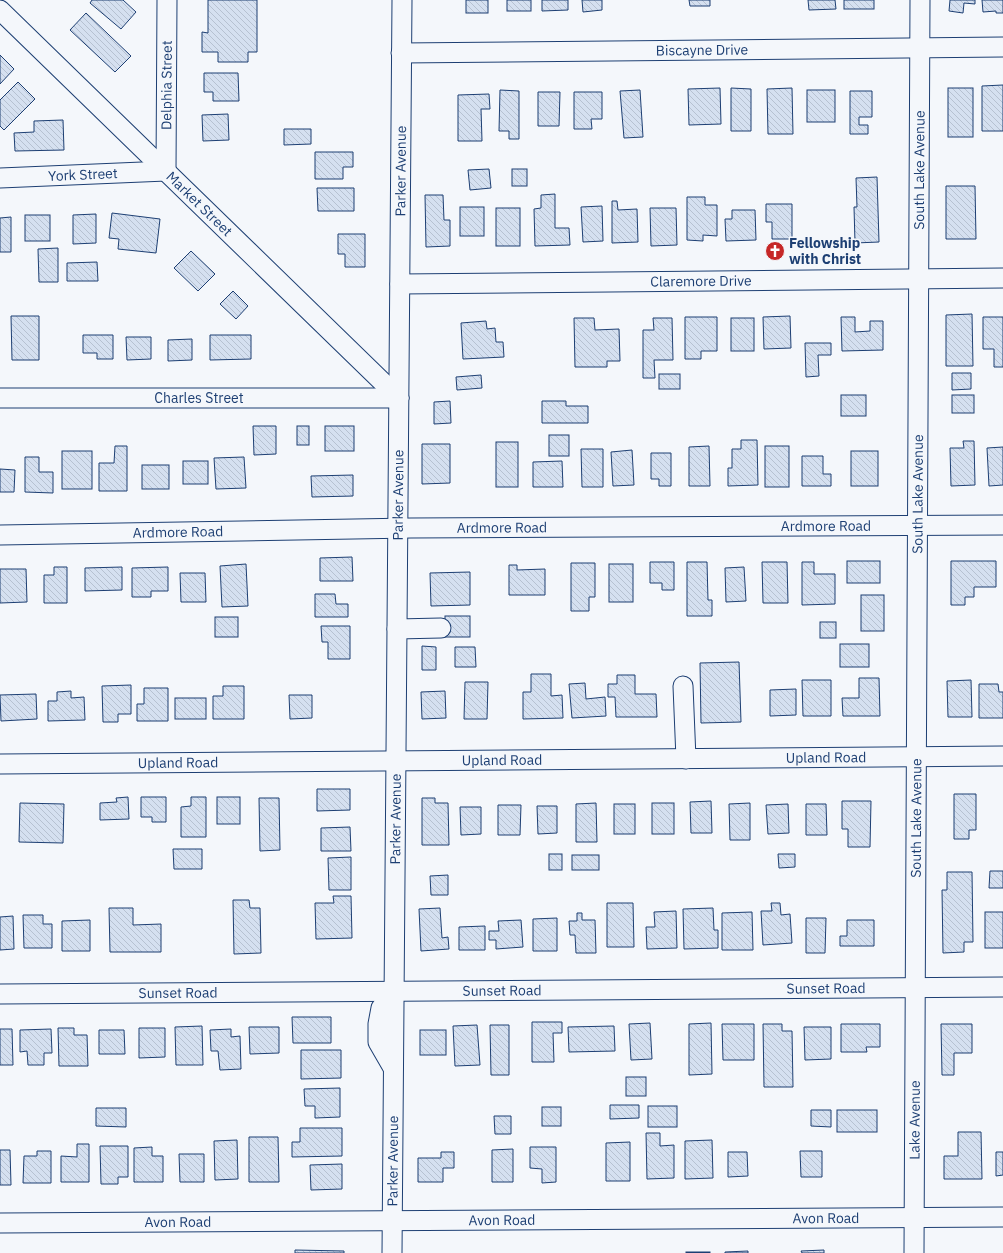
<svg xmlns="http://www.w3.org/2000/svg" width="1003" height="1253" viewBox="0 0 1003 1253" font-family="'IBM Plex Sans',sans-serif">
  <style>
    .building { fill: url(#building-back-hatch); stroke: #1d3f73 }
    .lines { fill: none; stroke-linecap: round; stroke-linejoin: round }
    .minor-casing { stroke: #1d3f73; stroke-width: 21 }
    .minor { stroke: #f4f7fb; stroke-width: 19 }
    .labels { text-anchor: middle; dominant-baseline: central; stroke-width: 3; stroke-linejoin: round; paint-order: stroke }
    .street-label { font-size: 14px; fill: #1d3f73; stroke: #f4f7fb }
    .poi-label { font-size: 14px; font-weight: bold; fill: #1d3f73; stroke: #f4f7fb; text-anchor: start }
  </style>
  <defs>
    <pattern id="building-back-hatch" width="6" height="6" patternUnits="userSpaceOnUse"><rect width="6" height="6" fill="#d5e0f0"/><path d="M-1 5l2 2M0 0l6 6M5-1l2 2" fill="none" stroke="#b6c1d1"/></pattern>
  </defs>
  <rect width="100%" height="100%" fill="#f4f7fb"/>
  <g class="building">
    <polygon points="92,0 123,0 136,12 121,29 90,3"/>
    <polygon points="208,0 257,0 257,52 248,52 248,62 218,62 218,52 202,52 202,32 208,33"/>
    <rect x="466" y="0" width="22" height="13"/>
    <rect x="507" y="0" width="24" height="11"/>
    <polygon points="542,0 568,0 568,10 542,11"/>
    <polygon points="582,0 602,0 602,10 583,12"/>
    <polygon points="689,0 710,0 710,6 690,6"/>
    <polygon points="808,0 835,0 836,9 809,10"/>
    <rect x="844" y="0" width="30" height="9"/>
    <polygon points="950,0 975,0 975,4 964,3 963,13 949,11"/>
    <polygon points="982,0 1003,0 1003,13 996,13 996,11 983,12"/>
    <polygon points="86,13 131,56 115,72 70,30"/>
    <polygon points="0,55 14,69 0,84"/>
    <polygon points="204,73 238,73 239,101 213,101 213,92 204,92"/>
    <polygon points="18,82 35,99 4,130 0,126 0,100"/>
    <polygon points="1003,85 1003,131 982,131 982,86"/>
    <polygon points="720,88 721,124 689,125 688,89"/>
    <polygon points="731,88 751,89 751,131 731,131"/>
    <polygon points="792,88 793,134 768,134 767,89"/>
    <rect x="948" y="88" width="25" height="49"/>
    <polygon points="500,90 519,91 519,139 509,139 509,131 499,131"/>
    <polygon points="640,90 643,137 624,138 620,91"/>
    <rect x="807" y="90" width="28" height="32"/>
    <polygon points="850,91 872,91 872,117 859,117 859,125 868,125 868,134 850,134"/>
    <polygon points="538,92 560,92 559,126 538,126"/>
    <polygon points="574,92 602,92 602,119 591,119 592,129 574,129"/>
    <polygon points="489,94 490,109 481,109 482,141 458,141 458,95"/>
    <polygon points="228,114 229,140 203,141 202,115"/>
    <polygon points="63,120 64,150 15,151 14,133 34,132 34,121"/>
    <polygon points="284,129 311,129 311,144 284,145"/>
    <polygon points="315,152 353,152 353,167 343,167 343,179 315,179"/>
    <polygon points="489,169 491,188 470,190 468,170"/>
    <rect x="512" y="169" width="15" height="17"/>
    <polygon points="877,177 879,242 855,243 854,207 857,207 856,178"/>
    <polygon points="946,186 975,186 976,239 946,239"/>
    <polygon points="317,188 354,188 354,211 318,211"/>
    <polygon points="555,194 555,228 569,228 570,245 535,246 534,209 541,208 541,195"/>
    <polygon points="425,195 443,195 444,220 450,220 450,246 426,247"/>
    <polygon points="687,197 705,197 705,205 717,205 717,236 703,235 703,241 687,240"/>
    <polygon points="612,201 617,201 618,210 637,209 638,242 612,243"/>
    <polygon points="766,204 792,204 792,239 772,239 772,222 766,222"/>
    <polygon points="602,206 603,241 583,242 581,207"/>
    <rect x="460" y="207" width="24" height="29"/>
    <rect x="496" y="208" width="24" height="38"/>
    <polygon points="650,208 676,208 677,245 651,246"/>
    <polygon points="732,210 755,210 756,240 726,241 725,219 732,219"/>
    <polygon points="112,213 160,219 156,253 118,249 119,239 109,238"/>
    <polygon points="96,214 96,243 73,244 73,215"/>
    <rect x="25" y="215" width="25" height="26"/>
    <polygon points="11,217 11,252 0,252 0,218"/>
    <polygon points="338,234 365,234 365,267 345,267 345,254 338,254"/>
    <polygon points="58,248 58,282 39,282 38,249"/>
    <polygon points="191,251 215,274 198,291 174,268"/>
    <polygon points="97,262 98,281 67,281 67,263"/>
    <polygon points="233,291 248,306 236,319 220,304"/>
    <polygon points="972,314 973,366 946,366 946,315"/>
    <polygon points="11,316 39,316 39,360 12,360"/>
    <polygon points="790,316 791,348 764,349 763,317"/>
    <polygon points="685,317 717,317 717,351 701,351 701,359 685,359"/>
    <polygon points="841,317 855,317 855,332 870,331 870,321 883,321 883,350 842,351"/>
    <polygon points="983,317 1003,317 1003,367 994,367 994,349 983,349"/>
    <polygon points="574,318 594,318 595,330 619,329 620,361 607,361 607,367 575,367"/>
    <polygon points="653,318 672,318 673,360 654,360 655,378 643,378 643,330 654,330"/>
    <rect x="731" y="318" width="23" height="33"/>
    <polygon points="486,321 487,329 495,328 496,342 503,342 504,357 463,359 461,323"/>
    <polygon points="83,335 113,335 113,359 97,359 97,353 83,353"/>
    <polygon points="210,335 251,335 251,359 210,360"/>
    <polygon points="126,337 151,337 151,359 127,360"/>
    <polygon points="192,339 192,360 168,361 168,340"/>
    <polygon points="805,343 831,343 831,355 818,355 819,376 806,377"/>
    <polygon points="952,373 971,373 971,389 952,390"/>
    <rect x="659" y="374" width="21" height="15"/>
    <polygon points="481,375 482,388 457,390 456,377"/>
    <rect x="841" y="395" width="25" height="21"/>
    <rect x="952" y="395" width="22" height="18"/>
    <polygon points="450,401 451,423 434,424 434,402"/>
    <polygon points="542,401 566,401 566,406 588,406 588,423 542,423"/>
    <polygon points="253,426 276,426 276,454 254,455"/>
    <rect x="297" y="426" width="12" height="19"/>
    <rect x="325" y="426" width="29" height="25"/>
    <rect x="549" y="435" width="20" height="21"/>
    <polygon points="741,440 757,440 758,485 728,486 728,468 732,468 732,449 741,449"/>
    <polygon points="963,441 974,441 975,485 951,486 950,448 964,448"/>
    <rect x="496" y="442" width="22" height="45"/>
    <polygon points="422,444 450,444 450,483 422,484"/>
    <polygon points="115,446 127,446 127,491 99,491 99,463 114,463"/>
    <polygon points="709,446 710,486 689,486 689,447"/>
    <rect x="765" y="446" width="24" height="41"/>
    <polygon points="1003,447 1003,485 989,486 987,448"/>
    <polygon points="581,449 603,449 603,487 582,487"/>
    <polygon points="632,450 634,485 613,486 611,452"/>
    <rect x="62" y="451" width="30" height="38"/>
    <rect x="851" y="451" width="27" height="35"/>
    <polygon points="651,453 671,453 671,486 659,486 659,479 651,479"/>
    <polygon points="802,456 823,456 823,474 831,474 831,486 802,486"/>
    <polygon points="25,457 39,457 39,472 53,472 53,493 25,492"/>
    <polygon points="244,457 246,488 216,489 214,458"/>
    <rect x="183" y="461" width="25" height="23"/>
    <polygon points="562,461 563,487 533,487 533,462"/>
    <rect x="142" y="465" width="27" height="24"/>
    <polygon points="0,469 15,470 14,492 0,492"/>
    <polygon points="353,475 353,496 312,497 311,476"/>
    <polygon points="352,557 353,581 320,581 320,558"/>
    <rect x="847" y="561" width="33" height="22"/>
    <polygon points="951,561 996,561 996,587 974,587 974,597 965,597 965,605 951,605"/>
    <polygon points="650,562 674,562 674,590 662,590 662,583 650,583"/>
    <polygon points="687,562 707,562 708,600 712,600 712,616 687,616"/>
    <polygon points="762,562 787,562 788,603 763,603"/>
    <polygon points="802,562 814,562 814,574 835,574 835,604 802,605"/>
    <polygon points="571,563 595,563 595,597 589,597 589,611 571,611"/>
    <polygon points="246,564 248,606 222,607 220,566"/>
    <rect x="609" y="564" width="24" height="38"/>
    <polygon points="509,565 517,565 517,570 545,569 545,595 509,595"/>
    <polygon points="54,567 67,567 67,603 44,603 44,575 54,575"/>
    <polygon points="122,567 122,590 85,591 85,568"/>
    <polygon points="168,567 168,591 151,591 151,597 132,597 132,568"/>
    <polygon points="744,567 746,601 726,602 725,568"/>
    <polygon points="0,569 26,569 27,602 0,603"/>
    <polygon points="470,572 470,605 431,606 430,573"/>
    <polygon points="180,573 205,573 206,602 181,602"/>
    <polygon points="315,594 335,594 336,604 348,604 348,617 315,617"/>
    <rect x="861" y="595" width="23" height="36"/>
    <rect x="445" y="616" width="25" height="21"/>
    <rect x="215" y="617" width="23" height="20"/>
    <rect x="820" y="622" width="16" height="16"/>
    <polygon points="321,626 350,626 350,659 328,659 328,642 322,642"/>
    <rect x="840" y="644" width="29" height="23"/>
    <polygon points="422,646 436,647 436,670 422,670"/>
    <polygon points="455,647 475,647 476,667 455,667"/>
    <polygon points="739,662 741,722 701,723 700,663"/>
    <polygon points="531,674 551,674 551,696 562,695 563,718 523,719 523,692 531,692"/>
    <polygon points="617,675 635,675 635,694 656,694 657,717 616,717 615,697 608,697 608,684 617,684"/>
    <polygon points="859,678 879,678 880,716 843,716 842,698 859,698"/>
    <polygon points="802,680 831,680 831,716 803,716"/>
    <polygon points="971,680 972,717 948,717 947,681"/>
    <polygon points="465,682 488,682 487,719 464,719"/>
    <polygon points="585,683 586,699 605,697 606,716 572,718 569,684"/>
    <polygon points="979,684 998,684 999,692 1003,692 1003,718 979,718"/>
    <polygon points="131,685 131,714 118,714 118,722 103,722 102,686"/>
    <polygon points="223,686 244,686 244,719 213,719 213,696 223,696"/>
    <polygon points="144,688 168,688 168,721 137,721 137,704 144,704"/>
    <polygon points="796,689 796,715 770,716 770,690"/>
    <polygon points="71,691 71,698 84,697 85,720 48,721 48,701 57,701 57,692"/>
    <polygon points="445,691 446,718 422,719 421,692"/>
    <polygon points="36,694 37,719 1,721 0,695"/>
    <polygon points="289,695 312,695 312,718 290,719"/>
    <rect x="175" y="698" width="31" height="21"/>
    <polygon points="317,789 350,789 350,810 317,811"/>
    <polygon points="954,794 976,794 976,830 969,830 969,839 954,839"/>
    <polygon points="128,797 129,819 100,820 100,803 117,802 116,798"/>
    <polygon points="141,797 166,797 166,822 152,822 152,817 141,817"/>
    <polygon points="191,797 206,797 206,837 181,837 181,807 191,806"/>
    <rect x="217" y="797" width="23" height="27"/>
    <polygon points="259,798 279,798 280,850 260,851"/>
    <polygon points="422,798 435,798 435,803 448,803 449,845 422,845"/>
    <polygon points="711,801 712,833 691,833 690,802"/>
    <polygon points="842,801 871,801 870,847 848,847 848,829 842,829"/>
    <polygon points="20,803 64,804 63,843 19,842"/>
    <polygon points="596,803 597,842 576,842 576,804"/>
    <rect x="652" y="803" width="22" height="31"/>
    <polygon points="750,803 750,840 730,840 729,804"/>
    <rect x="614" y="804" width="21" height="30"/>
    <polygon points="788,804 789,833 768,834 766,805"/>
    <polygon points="806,804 826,804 827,835 806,835"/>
    <polygon points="498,805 521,805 520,835 498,835"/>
    <polygon points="537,806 557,806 557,833 538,834"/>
    <polygon points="460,807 481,807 481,834 461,835"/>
    <polygon points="350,827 351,851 321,851 321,828"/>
    <polygon points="173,849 202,849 202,869 174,869"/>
    <rect x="549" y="854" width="13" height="16"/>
    <polygon points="778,854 795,854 795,867 779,868"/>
    <rect x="572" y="855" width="27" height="15"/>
    <polygon points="351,857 351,890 329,890 328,858"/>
    <polygon points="990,871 1003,871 1003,888 989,888"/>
    <polygon points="947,872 972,872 973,942 964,942 964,952 943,953 942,890 947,890"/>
    <polygon points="448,875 448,895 431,895 430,876"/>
    <polygon points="333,896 351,896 352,938 316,939 315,903 334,903"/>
    <polygon points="233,900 249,900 250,908 260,908 261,953 234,954"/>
    <polygon points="607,903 633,903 634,947 607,947"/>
    <polygon points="771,903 780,903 781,915 790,914 792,943 763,945 761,911 772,911"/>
    <polygon points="109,908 133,908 133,925 161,924 161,952 110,952"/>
    <polygon points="440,908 442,938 448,937 449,949 421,951 419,909"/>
    <polygon points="713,908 714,930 718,930 718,948 684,949 683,909"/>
    <polygon points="676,911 677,948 647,949 646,927 655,927 654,912"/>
    <polygon points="752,912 753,950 722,950 722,913"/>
    <rect x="985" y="912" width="18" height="36"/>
    <polygon points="577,913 582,913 582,920 595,920 596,953 576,953 575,935 570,935 569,921 577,921"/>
    <polygon points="23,915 43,915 43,924 52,924 52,948 24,948"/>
    <polygon points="13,916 14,949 0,950 0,917"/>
    <polygon points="557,918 557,951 533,951 533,919"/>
    <polygon points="806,918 826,918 825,953 806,953"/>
    <polygon points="90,920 90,951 62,951 62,921"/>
    <polygon points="521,920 523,947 496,949 496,940 489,940 489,931 499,931 498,921"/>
    <polygon points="847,920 874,920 874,946 840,946 840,936 847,936"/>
    <polygon points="485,926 485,950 459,950 459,927"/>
    <polygon points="292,1017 331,1017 331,1043 293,1043"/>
    <polygon points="532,1022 562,1022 562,1033 553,1033 554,1062 532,1062"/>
    <polygon points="650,1023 652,1059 631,1060 629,1024"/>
    <polygon points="711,1023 712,1074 689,1075 689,1024"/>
    <polygon points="722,1024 754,1024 754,1060 723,1060"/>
    <polygon points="763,1024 782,1024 782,1031 792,1031 793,1087 764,1087"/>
    <polygon points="841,1024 880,1024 880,1047 866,1047 867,1052 841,1052"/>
    <polygon points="941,1024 972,1024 972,1053 954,1053 954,1075 942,1075"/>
    <polygon points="477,1025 480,1065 455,1066 453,1026"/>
    <polygon points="490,1025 509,1025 509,1075 491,1075"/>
    <polygon points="202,1026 203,1065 176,1065 175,1027"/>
    <polygon points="614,1026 615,1051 569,1052 568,1027"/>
    <polygon points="249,1027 279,1027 279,1053 250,1054"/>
    <polygon points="804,1027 831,1027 831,1059 805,1060"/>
    <polygon points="58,1028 74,1028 74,1035 87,1035 88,1066 59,1066"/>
    <polygon points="139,1028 165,1028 165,1057 139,1058"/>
    <polygon points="0,1029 12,1029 13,1065 0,1065"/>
    <polygon points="51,1029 52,1053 44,1053 44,1065 28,1065 27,1051 20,1052 20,1030"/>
    <polygon points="231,1029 231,1037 240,1036 241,1069 220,1070 218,1051 211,1051 210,1030"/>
    <polygon points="99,1030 124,1030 125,1054 99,1054"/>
    <rect x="420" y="1030" width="26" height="25"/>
    <polygon points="301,1050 341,1050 341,1078 301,1079"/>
    <rect x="626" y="1077" width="20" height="19"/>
    <polygon points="340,1088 340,1117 315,1118 315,1106 305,1106 304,1089"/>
    <polygon points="610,1105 639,1105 639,1118 610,1119"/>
    <rect x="648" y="1106" width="29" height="21"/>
    <rect x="542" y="1107" width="19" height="19"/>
    <polygon points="96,1108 126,1108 126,1127 96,1126"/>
    <polygon points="811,1110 831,1110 831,1127 811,1126"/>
    <rect x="837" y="1110" width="40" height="22"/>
    <polygon points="494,1116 511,1116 511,1134 495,1134"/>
    <polygon points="300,1128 342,1128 342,1156 292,1157 292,1142 300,1142"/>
    <polygon points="958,1132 981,1132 982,1179 944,1179 944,1156 958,1156"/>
    <polygon points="646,1133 660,1133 660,1146 674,1145 674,1178 647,1179"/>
    <polygon points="249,1137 278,1137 279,1182 249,1182"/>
    <polygon points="237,1140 238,1179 215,1180 214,1141"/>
    <polygon points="712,1140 713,1178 685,1179 685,1141"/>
    <polygon points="630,1142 630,1181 606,1181 606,1143"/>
    <polygon points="77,1144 89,1144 89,1182 61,1182 61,1156 77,1157"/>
    <polygon points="100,1146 128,1146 128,1177 118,1177 118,1184 101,1184"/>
    <polygon points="152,1147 152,1156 163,1156 163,1182 134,1182 134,1148"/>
    <polygon points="530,1147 556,1147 556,1182 542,1183 542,1169 530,1168"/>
    <polygon points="513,1149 513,1182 492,1182 492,1150"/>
    <polygon points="0,1150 10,1150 11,1185 0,1185"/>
    <polygon points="37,1151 51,1151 51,1183 23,1183 24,1156 37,1156"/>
    <polygon points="800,1151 822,1151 822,1177 801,1177"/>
    <polygon points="441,1152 454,1152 454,1168 443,1168 443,1182 418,1182 418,1158 441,1158"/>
    <polygon points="728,1152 747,1152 748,1176 728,1177"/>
    <polygon points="996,1152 1003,1152 1003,1175 996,1176"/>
    <polygon points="179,1154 204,1154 204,1182 180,1182"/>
    <polygon points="342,1164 342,1189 311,1190 310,1165"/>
    <polygon points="295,1250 344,1251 344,1253 295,1253"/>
    <polygon points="824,1250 824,1253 802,1253 801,1251"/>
    <polygon points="748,1251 748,1253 725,1253 725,1252"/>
    <rect x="686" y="1252" width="24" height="1"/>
  </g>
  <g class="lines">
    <g class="minor-casing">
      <g id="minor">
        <path id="s1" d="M0,10L399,398"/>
        <path id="s2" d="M401,53L1003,47"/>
        <path id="s3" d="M0,178L166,171L167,0"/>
        <path id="s4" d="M400,284L1003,278"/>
        <path id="s5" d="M0,398H399"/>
        <path id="s6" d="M0,535L411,528L1003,525"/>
        <polyline points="397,629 441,628"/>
        <polyline points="683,686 686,759"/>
        <path id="s7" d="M0,764L1003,756"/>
        <path id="s8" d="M0,994L1003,987"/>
        <polyline points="393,1068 378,1042 378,1024 381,1008 394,990"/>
        <path id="s9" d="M0,1223L1003,1217"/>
        <path id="s10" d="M392,1253L402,0"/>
        <path id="s11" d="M914,1253L920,0"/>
      </g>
    </g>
    <use href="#minor" class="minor"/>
  </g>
  <defs>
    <g id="church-disc" transform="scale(1)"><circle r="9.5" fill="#c62828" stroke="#f4f7fb"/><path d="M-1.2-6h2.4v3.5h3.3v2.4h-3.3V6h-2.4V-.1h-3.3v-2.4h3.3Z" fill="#fff"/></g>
  </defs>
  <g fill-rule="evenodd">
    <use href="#church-disc" x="775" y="251"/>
  </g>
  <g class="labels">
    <g class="street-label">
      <text stroke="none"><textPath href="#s2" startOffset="301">Biscayne Drive</textPath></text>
      <text stroke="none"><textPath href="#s3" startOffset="252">Delphia Street</textPath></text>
      <text stroke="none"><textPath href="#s11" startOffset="1083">South Lake Avenue</textPath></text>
      <text stroke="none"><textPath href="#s10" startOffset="1082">Parker Avenue</textPath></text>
      <text stroke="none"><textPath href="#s3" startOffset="83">York Street</textPath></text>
      <text stroke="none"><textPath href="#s1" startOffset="278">Market Street</textPath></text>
      <text stroke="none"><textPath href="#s4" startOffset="301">Claremore Drive</textPath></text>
      <text stroke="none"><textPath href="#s5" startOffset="199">Charles Street</textPath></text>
      <text stroke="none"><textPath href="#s11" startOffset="759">South Lake Avenue</textPath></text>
      <text stroke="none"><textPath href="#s10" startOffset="758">Parker Avenue</textPath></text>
      <text stroke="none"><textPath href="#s6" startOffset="826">Ardmore Road</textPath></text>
      <text stroke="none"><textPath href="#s6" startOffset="502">Ardmore Road</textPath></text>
      <text stroke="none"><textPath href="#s6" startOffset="178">Ardmore Road</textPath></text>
      <text stroke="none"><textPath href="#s7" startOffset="826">Upland Road</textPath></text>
      <text stroke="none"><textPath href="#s7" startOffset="502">Upland Road</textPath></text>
      <text stroke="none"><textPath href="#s7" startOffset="178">Upland Road</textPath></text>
      <text stroke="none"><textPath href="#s11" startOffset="435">South Lake Avenue</textPath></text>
      <text stroke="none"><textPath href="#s10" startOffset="434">Parker Avenue</textPath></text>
      <text stroke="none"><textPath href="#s8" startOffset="826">Sunset Road</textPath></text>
      <text stroke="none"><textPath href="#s8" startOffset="502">Sunset Road</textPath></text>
      <text stroke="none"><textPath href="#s8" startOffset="178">Sunset Road</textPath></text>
      <text stroke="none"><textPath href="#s11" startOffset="133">Lake Avenue</textPath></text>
      <text stroke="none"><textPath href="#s10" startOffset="92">Parker Avenue</textPath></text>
      <text stroke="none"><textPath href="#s9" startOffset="826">Avon Road</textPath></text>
      <text stroke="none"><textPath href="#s9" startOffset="502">Avon Road</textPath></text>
      <text stroke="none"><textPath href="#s9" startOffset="178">Avon Road</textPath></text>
    </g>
    <g class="poi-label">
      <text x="789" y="243">Fellowship<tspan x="789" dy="16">with Christ</tspan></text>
    </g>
  </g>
</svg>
